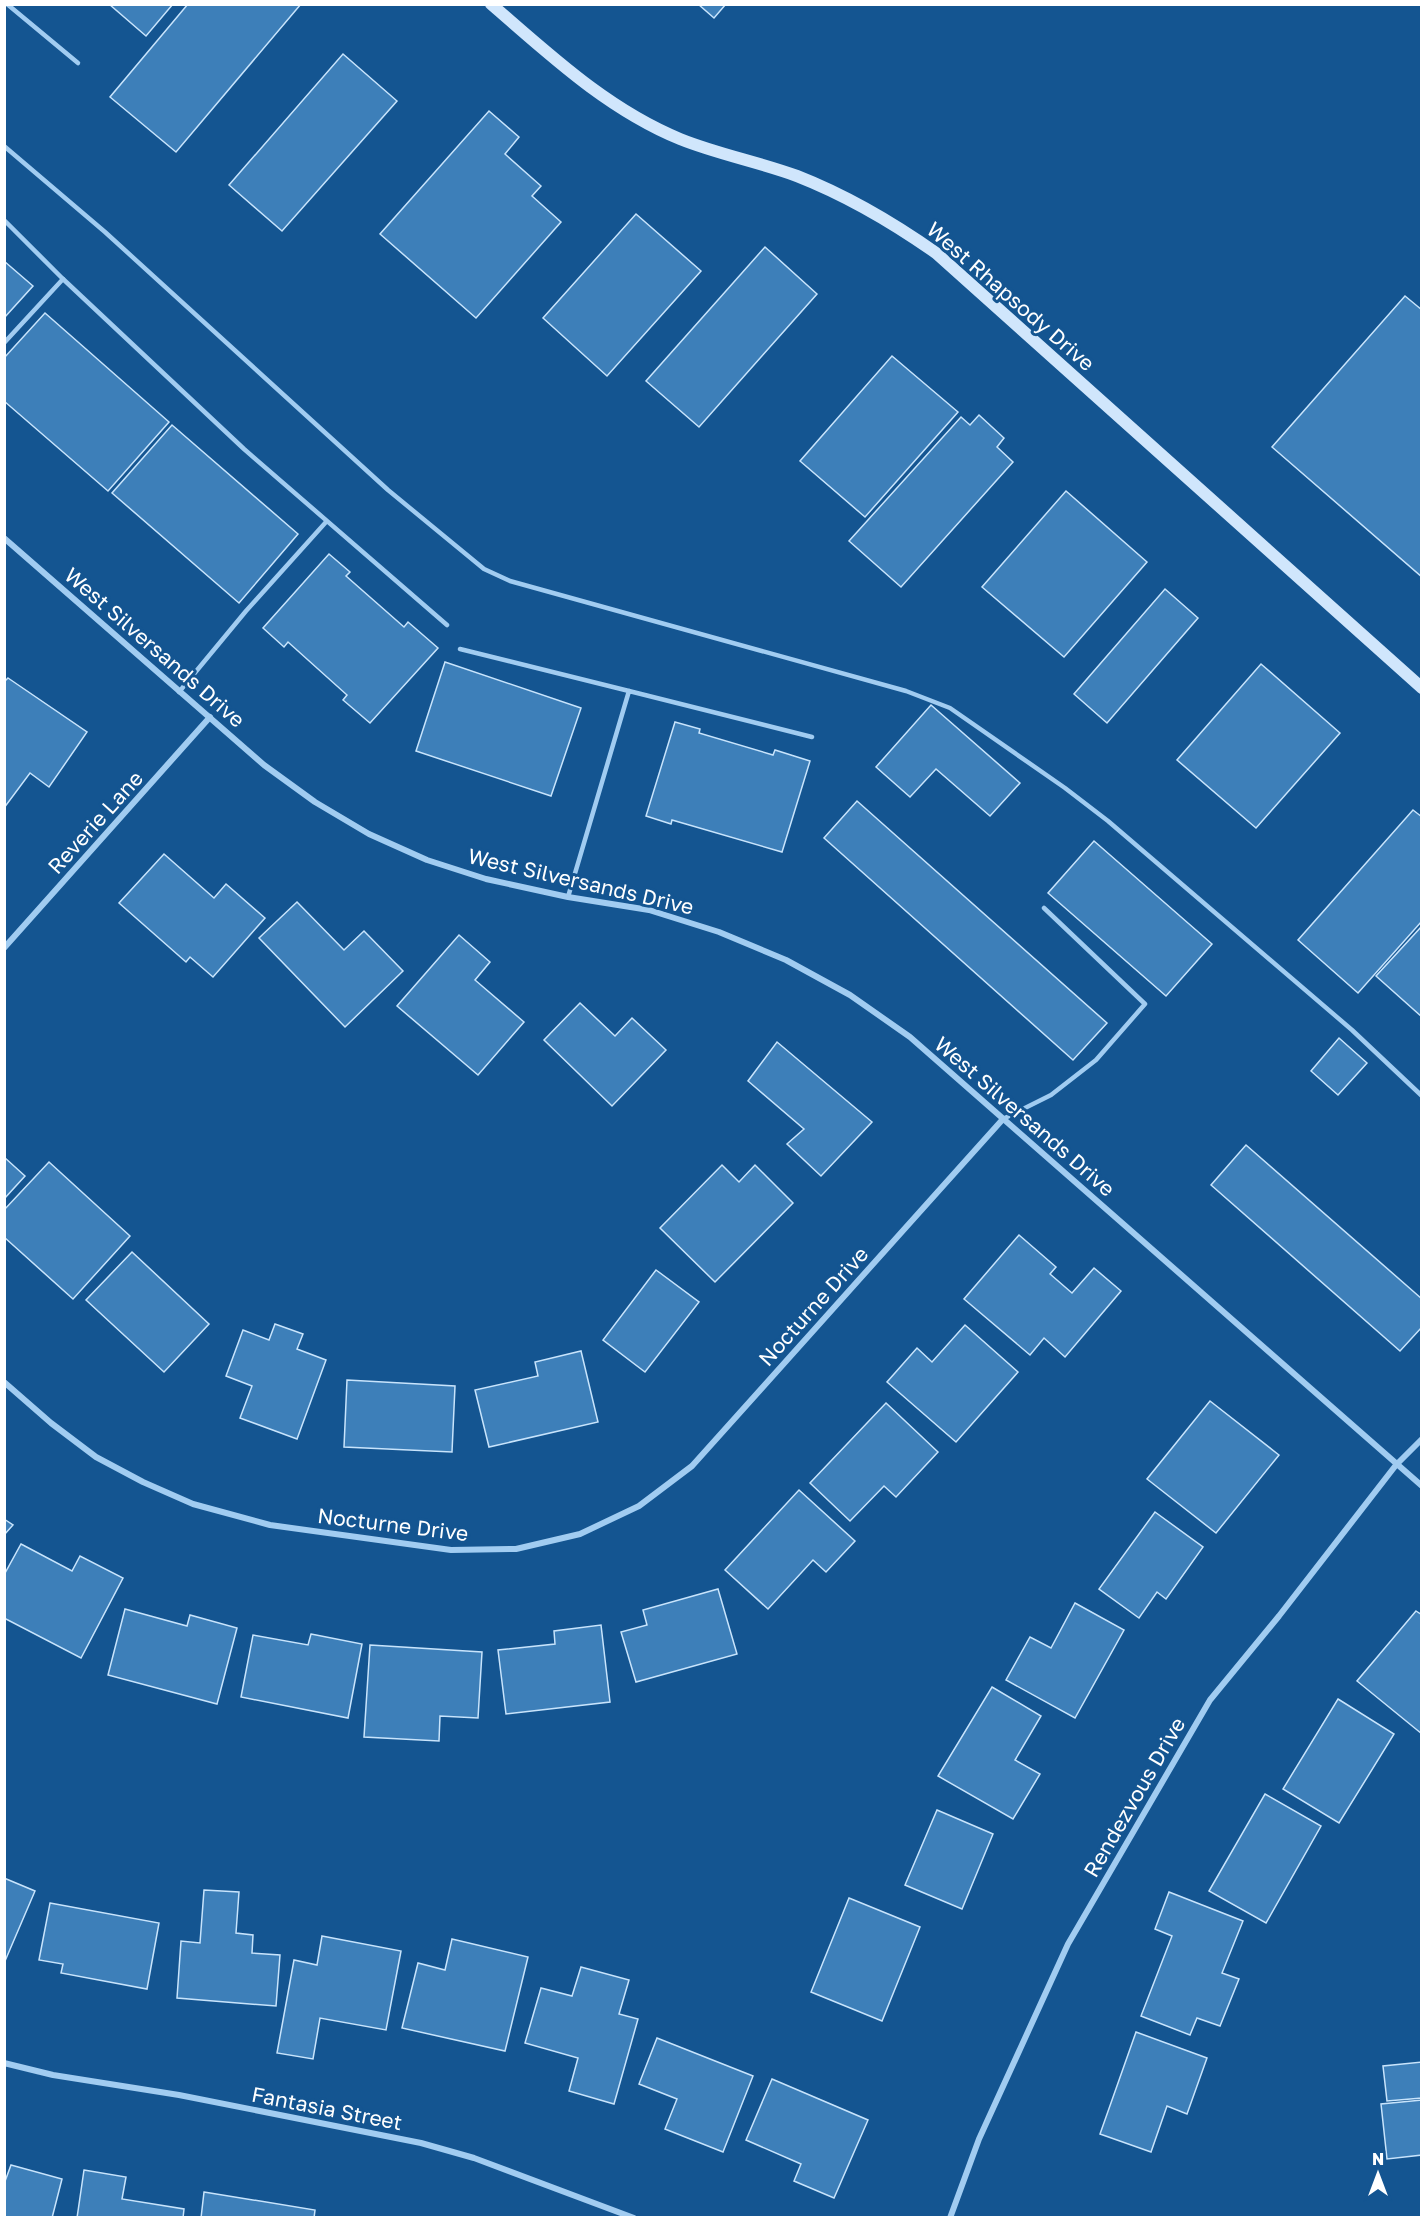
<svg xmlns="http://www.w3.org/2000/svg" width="1426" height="2222" viewBox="0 0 1426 2222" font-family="'Golos Text',sans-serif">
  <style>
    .building { fill: #3d7fb9; stroke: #c8e4fc; stroke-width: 1.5 }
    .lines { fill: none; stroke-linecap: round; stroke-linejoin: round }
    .lane { stroke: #a1ccf1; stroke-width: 4.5 }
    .street { stroke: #a1ccf1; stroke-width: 6 }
    .secondary { stroke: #d0e6fc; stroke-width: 12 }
    .labels { text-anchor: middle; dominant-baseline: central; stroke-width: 6; stroke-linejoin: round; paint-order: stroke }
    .street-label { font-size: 21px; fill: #fff; stroke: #145591 }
  </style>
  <rect width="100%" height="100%" fill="#145591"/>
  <g class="building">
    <polygon points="109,4 173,4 146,36"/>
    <polygon points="188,4 301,4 176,152 110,97"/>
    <polygon points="698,4 726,4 714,18"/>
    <polygon points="343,54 397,101 282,231 229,185"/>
    <polygon points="489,111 519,137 505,154 541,186 532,196 561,222 476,318 380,234"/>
    <polygon points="636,214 701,271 607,376 543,318"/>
    <polygon points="765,247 817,294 699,427 646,381"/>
    <polygon points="4,261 33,286 4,318"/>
    <polygon points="1405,296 1422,310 1422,577 1272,447"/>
    <polygon points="45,313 169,422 108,491 4,401 4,358"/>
    <polygon points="892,356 958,412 865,517 800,461"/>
    <polygon points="979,415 1004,438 997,447 1013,462 901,587 849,541 961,417 970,425"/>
    <polygon points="172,425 298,534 239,603 112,493"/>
    <polygon points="1066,491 1147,562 1064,657 982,587"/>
    <polygon points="329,554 350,572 346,576 404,627 408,622 438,648 370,723 343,700 347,695 288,642 284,647 263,628"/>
    <polygon points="1165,589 1198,618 1107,723 1074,694"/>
    <polygon points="445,662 581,708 551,796 416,751"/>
    <polygon points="1261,664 1340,733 1256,828 1177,760"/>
    <polygon points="8,678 87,732 49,787 30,773 4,808 4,682"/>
    <polygon points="931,705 1020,783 990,816 936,769 910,797 876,767"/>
    <polygon points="675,722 700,729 699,733 773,755 775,750 810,761 782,852 672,820 671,824 646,816"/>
    <polygon points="857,801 1107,1023 1073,1060 824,838"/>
    <polygon points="1413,810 1422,817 1422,921 1358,993 1298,940"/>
    <polygon points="1094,841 1212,944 1166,996 1048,893"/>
    <polygon points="164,854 214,898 226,884 265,918 213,977 190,957 186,962 119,903"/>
    <polygon points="297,902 344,950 364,931 403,971 345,1027 259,938"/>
    <polygon points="1422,926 1422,1017 1376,976"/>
    <polygon points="459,935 490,962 475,980 524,1022 478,1075 397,1006"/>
    <polygon points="580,1003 615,1036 632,1018 666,1050 612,1106 544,1040"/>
    <polygon points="1339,1038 1367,1063 1338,1095 1311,1071"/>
    <polygon points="777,1042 872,1122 821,1176 787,1144 804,1129 748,1081"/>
    <polygon points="1246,1145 1422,1299 1422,1327 1400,1351 1211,1185"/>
    <polygon points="4,1157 25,1176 4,1199"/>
    <polygon points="49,1162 130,1236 73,1299 4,1237 4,1210"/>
    <polygon points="722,1165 739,1182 755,1165 793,1203 715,1282 660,1228"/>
    <polygon points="1019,1235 1056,1267 1050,1274 1072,1293 1094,1268 1121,1291 1065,1357 1044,1338 1030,1355 964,1299"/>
    <polygon points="132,1252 209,1324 164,1372 86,1300"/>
    <polygon points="656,1270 699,1302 645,1372 603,1340"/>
    <polygon points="275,1324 303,1334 297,1349 326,1360 297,1439 240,1418 252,1386 226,1376 243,1330 269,1340"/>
    <polygon points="965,1325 1018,1372 956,1442 887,1382 917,1348 932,1362"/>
    <polygon points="581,1351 598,1422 489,1447 475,1390 538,1376 535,1362"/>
    <polygon points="347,1380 455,1386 452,1452 344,1447"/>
    <polygon points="1210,1401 1279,1455 1216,1533 1147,1479"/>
    <polygon points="886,1403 938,1452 896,1497 884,1486 850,1521 810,1483"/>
    <polygon points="799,1490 855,1541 826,1572 813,1560 768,1609 725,1570"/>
    <polygon points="1155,1512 1203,1547 1166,1599 1157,1592 1139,1618 1099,1589"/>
    <polygon points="4,1519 13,1525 4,1535"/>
    <polygon points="21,1544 72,1571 80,1556 123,1578 81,1658 4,1618 4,1575"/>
    <polygon points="718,1589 737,1654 636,1682 621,1632 647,1625 643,1610"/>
    <polygon points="1075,1603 1124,1630 1075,1718 1006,1680 1030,1637 1051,1648"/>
    <polygon points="125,1609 187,1626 190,1615 237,1628 217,1704 108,1675"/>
    <polygon points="1416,1611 1422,1615 1422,1734 1357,1681"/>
    <polygon points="601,1625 610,1702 506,1714 498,1650 555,1644 554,1631"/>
    <polygon points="311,1634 362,1644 348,1718 241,1697 253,1635 308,1645"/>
    <polygon points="370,1645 482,1652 478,1718 440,1716 439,1741 364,1737"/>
    <polygon points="992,1687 1041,1716 1015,1760 1040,1774 1013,1819 938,1776"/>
    <polygon points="1338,1699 1394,1734 1339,1823 1283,1789"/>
    <polygon points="1265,1794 1321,1826 1266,1923 1209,1891"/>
    <polygon points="937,1810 993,1834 962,1909 905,1885"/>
    <polygon points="4,1878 35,1891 5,1961 4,1961"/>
    <polygon points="204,1890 239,1892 236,1933 253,1935 252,1953 280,1955 276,2006 177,1998 181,1941 200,1943"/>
    <polygon points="1169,1892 1243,1921 1222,1973 1239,1979 1220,2026 1197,2018 1190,2035 1141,2016 1172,1936 1155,1929"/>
    <polygon points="849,1898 920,1927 882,2021 811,1992"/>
    <polygon points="50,1903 159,1923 147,1989 61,1973 63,1964 39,1960"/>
    <polygon points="322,1936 401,1951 386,2030 320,2018 313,2059 277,2053 294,1960 317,1965"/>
    <polygon points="452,1939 528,1957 505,2051 402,2028 418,1963 445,1970"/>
    <polygon points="581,1967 629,1980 619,2014 638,2019 614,2104 569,2091 578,2058 525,2043 541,1988 572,1996"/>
    <polygon points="1136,2032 1207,2058 1187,2114 1167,2106 1151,2152 1100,2134"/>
    <polygon points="657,2038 753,2076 723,2152 665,2129 677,2099 639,2084"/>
    <polygon points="1422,2062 1422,2098 1387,2101 1383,2066"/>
    <polygon points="772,2079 868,2120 834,2198 794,2181 801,2164 746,2140"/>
    <polygon points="1422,2100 1422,2155 1387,2159 1381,2104"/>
    <polygon points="11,2165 62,2179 52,2218 4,2218 4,2184"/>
    <polygon points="84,2170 126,2177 122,2199 184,2209 183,2218 77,2218"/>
    <polygon points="204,2192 315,2210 314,2218 201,2218"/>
  </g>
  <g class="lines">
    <g class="lane">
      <polyline points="7,4 78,63"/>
      <polyline points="4,146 105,232 388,490 484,569 510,581 906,691 950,708 1065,788 1108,821 1352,1030 1422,1096"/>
      <polyline points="4,220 63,279 244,449 447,625"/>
      <polyline points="4,343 63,279"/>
      <polyline points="460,649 629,691"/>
      <polyline points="179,692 246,611 326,522"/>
      <polyline points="568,897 629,691 812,737"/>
      <polyline points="1003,1119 1051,1095 1096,1060 1145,1004 1044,908"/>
    </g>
    <g class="street">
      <polyline points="4,538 264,765 315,802 369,834 427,860 486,879 568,897 649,910 719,932 786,960 850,995 910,1037 1422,1486"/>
      <polyline points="4,948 210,717"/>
      <polyline points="4,1382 51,1423 96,1457 143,1482 193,1504 270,1525 451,1550 516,1549 580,1534 639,1506 692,1466 1003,1119"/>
      <polyline points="4,2063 53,2075 179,2095 421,2143 474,2158 634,2218"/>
      <polyline points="950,2218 979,2139 1068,1944 1210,1700 1279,1616 1396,1465 1422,1439"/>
    </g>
    <path class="secondary" d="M491,4C550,55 607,109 680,139C717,154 759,162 797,176C848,196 892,222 936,253L1422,688"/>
  </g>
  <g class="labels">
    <g class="street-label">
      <text transform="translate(1011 296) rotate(41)">West Rhapsody Drive</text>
      <text transform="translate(155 647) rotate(41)">West Silversands Drive</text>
      <text transform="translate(95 822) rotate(-48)">Reverie Lane</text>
      <text transform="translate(581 881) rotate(13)">West Silversands Drive</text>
      <text transform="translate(1025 1116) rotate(41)">West Silversands Drive</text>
      <text transform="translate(813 1306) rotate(-48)">Nocturne Drive</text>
      <text transform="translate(393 1524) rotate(7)">Nocturne Drive</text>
      <text transform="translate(1134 1797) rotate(-60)">Rendezvous Drive</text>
      <text transform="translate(327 2108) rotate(11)">Fantasia Street</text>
    </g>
  </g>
  <rect width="1426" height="2222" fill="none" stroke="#ffffff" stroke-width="12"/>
  <g transform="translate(1378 2174)" stroke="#145591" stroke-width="4.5" paint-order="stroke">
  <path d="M0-4.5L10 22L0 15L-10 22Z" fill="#ffffff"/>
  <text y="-9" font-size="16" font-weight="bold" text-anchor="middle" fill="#ffffff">N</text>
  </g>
</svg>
